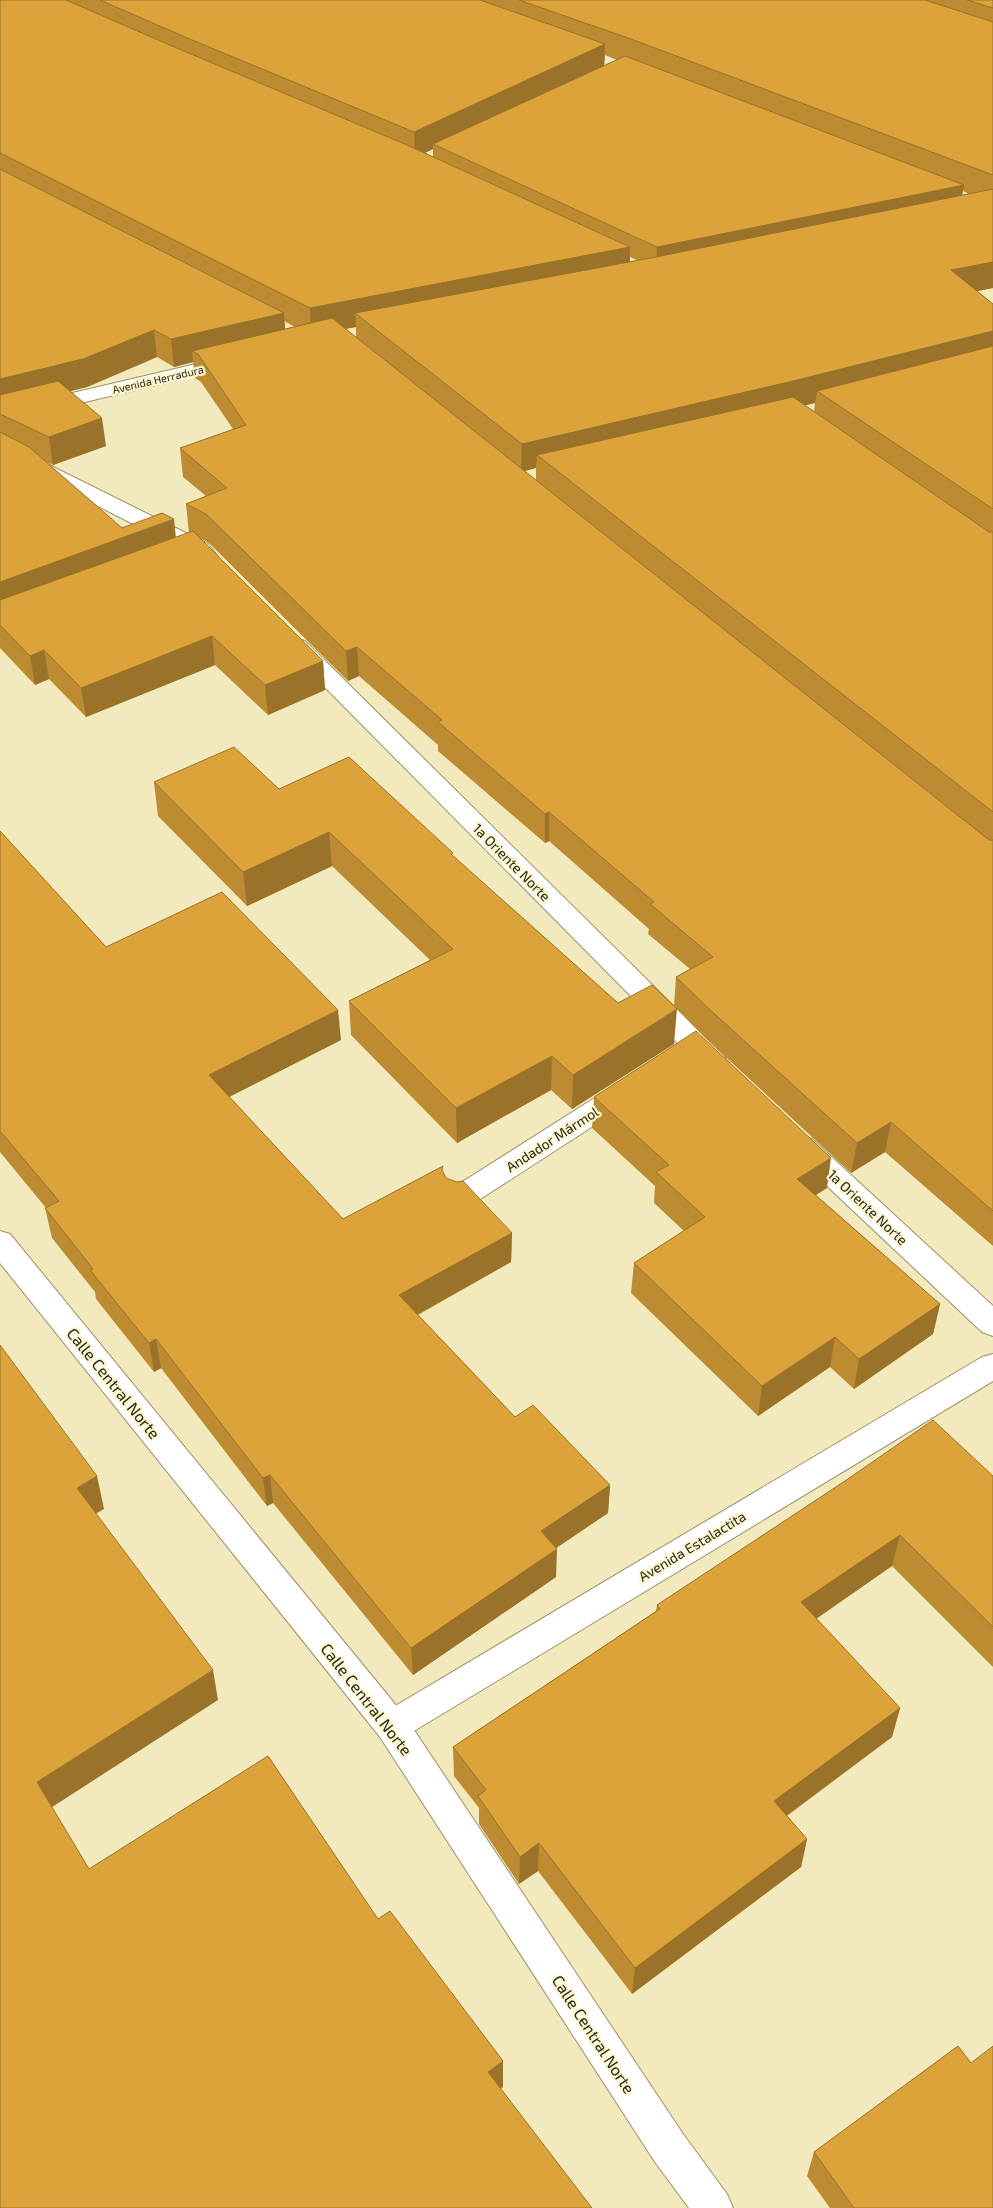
<svg xmlns="http://www.w3.org/2000/svg" width="993" height="2208" viewBox="0 0 993 2208" font-family="'Exo 2',sans-serif">
  <style>
    .lines { fill: none; stroke-linecap: round; stroke-linejoin: round }
    .minor-casing { stroke: #999167; stroke-width: 2 }
    .tertiary-casing { stroke: #999167; stroke-width: 2 }
    .minor { fill: #fff; fill-rule: evenodd }
    .tertiary { fill: #fff; fill-rule: evenodd }
    .wall { fill: #bd8c32; fill-rule: evenodd }
    .shaded-wall { fill: #9a7229 }
    .building { fill: #dca33a; stroke: #9a7229 }
    .labels { text-anchor: middle; dominant-baseline: central; stroke-width: 4.5; stroke-linejoin: round; paint-order: stroke }
    .far-street-label { font-size: 11px; fill: #262312; stroke: #fef7d3 }
    .street-label { font-size: 14px; fill: #262312; stroke: #fef7d3 }
    .near-street-label { font-size: 16px; fill: #262312; stroke: #fef7d3 }
  </style>
  <rect width="100%" height="100%" fill="#f2eabd"/>
  <g class="lines">
    <g class="minor-casing">
      <g id="minor">
        <polygon points="230,356 237,358 240,362 237,366 0,422 0,410"/>
        <path d="M0,442L7,444L208,544L219,558L216,563C204,565 200,562 192,554L0,456Z"/>
        <polygon points="297,639 305,641 724,1056 728,1063 724,1070 714,1073 704,1070 289,651 286,646 289,641"/>
        <polygon points="625,1082 635,1085 639,1092 635,1099 468,1207 458,1210 448,1207 444,1199 448,1191 615,1085"/>
        <polygon points="802,1136 812,1139 993,1306 993,1336 982,1332 792,1153 788,1146 792,1139"/>
        <polygon points="993,1354 993,1381 404,1737 392,1742 380,1737 375,1726 380,1715 982,1357"/>
      </g>
    </g>
    <g class="tertiary-casing">
      <polygon id="tertiary" points="0,1231 10,1234 404,1715 683,2134 727,2194 733,2208 689,2208 655,2162 380,1737 0,1263"/>
    </g>
    <use href="#minor" class="minor"/>
    <use href="#tertiary" class="tertiary"/>
  </g>
  <g class="wall">
    <path d="M0,0H993V288L977,291L993,304V1246L885,1152L851,1173L705,1038L674,1006L676,977L690,969L648,934L649,929L549,841L545,843L438,751V745L359,676L348,681L209,543L200,538L323,661L325,690L268,715L215,665L86,717L49,679L35,685L0,648ZM605,55L617,60L604,66ZM433,149V157L425,153ZM963,191L969,194L962,195ZM630,257L637,260L630,262ZM284,321L295,327L285,329ZM356,327V338L345,329ZM157,357L174,367L193,362L195,378L201,382L233,429L180,448L183,477L206,496L186,504L189,533L176,537L122,528L46,462L53,465L106,446L71,391L87,387ZM815,403L814,412L805,405ZM536,468V481L525,471Z"/>
    <polygon points="154,782 279,789 453,856 618,1003 674,1044 572,1109 551,1090 457,1143 351,1035 349,1001 430,960 332,866 247,906 158,816"/>
    <polygon points="0,831 106,947 341,1040 229,1097 343,1219 443,1174 446,1178 512,1233 511,1262 418,1315 515,1417 610,1485 608,1513 556,1548 556,1577 413,1675 273,1503 267,1506 161,1368 154,1372 96,1299 95,1292 52,1238 45,1208 46,1208 0,1152"/>
    <polygon points="594,1097 827,1188 816,1195 940,1304 933,1334 854,1389 830,1367 758,1416 631,1293 634,1263 684,1231 654,1203 655,1186 592,1128"/>
    <polygon points="993,1476 993,1667 892,1566 816,1618 900,1708 892,1737 787,1816 807,1839 801,1867 632,1994 538,1871 519,1884 479,1824 479,1808 454,1776 453,1747 656,1611 657,1605"/>
    <polygon points="971,2063 993,2208 830,2208 807,2176 814,2152"/>
  </g>
  <g class="shaded-wall">
    <polygon points="605,44 604,69 433,144 433,149 415,158 414,132"/>
    <polygon points="964,185 960,206 656,269 657,247"/>
    <polygon points="630,247 629,274 355,313 356,327 311,335 310,308"/>
    <polygon points="993,262 993,288 947,297 951,270"/>
    <polygon points="284,313 286,340 192,351 193,362 174,367 171,339"/>
    <polygon points="154,330 157,357 87,387 0,408 0,379"/>
    <polygon points="993,331 993,358 817,391 815,403 791,409 537,455 536,468 521,472 522,444"/>
    <polygon points="102,418 106,446 53,465 49,437"/>
    <polygon points="174,519 177,548 0,613 0,582"/>
    <polygon points="212,636 215,665 86,717 81,688"/>
    <polygon points="357,647 359,676 348,681 346,651"/>
    <polygon points="44,650 49,679 35,685 30,656"/>
    <polygon points="323,661 325,690 268,715 265,685"/>
    <polygon points="549,812 549,841 545,843 545,814"/>
    <polygon points="329,832 332,866 247,906 243,872"/>
    <polygon points="677,1009 674,1044 572,1109 573,1075"/>
    <polygon points="338,1010 341,1040 213,1105 209,1075"/>
    <polygon points="552,1056 551,1090 457,1143 456,1108"/>
    <polygon points="891,1122 885,1152 851,1173 857,1143"/>
    <polygon points="831,1158 827,1188 793,1209 797,1179"/>
    <polygon points="512,1233 511,1262 400,1324 399,1295"/>
    <polygon points="940,1304 933,1334 854,1389 859,1359"/>
    <polygon points="835,1337 830,1367 758,1416 762,1386"/>
    <polygon points="156,1339 161,1368 154,1372 149,1343"/>
    <polygon points="270,1475 273,1503 267,1506 263,1478"/>
    <polygon points="97,1476 104,1509 85,1520 77,1488"/>
    <polygon points="610,1485 608,1513 540,1559 541,1531"/>
    <polygon points="900,1535 892,1566 796,1633 801,1602"/>
    <polygon points="557,1549 556,1577 413,1675 411,1648"/>
    <polygon points="213,1670 218,1700 46,1811 37,1782"/>
    <polygon points="900,1708 892,1737 768,1829 774,1801"/>
    <polygon points="807,1839 801,1867 632,1994 635,1968"/>
    <polygon points="539,1843 538,1871 519,1884 520,1857"/>
    <polygon points="503,2061 503,2087 488,2098 488,2072"/>
  </g>
  <g class="building">
    <polygon points="0,0 66,0 172,46 407,145 630,247 310,308 0,153"/>
    <polygon points="100,0 480,0 605,44 414,132 185,37"/>
    <polygon points="519,0 925,0 993,22 993,175 631,39"/>
    <polygon points="967,0 993,0 993,8"/>
    <polygon points="625,56 964,185 657,247 433,144"/>
    <polygon points="0,169 284,313 171,339 154,330 83,359 0,379"/>
    <polygon points="993,189 993,262 951,270 993,304 993,331 793,381 522,444 355,313 656,257"/>
    <polygon points="332,318 989,840 993,840 993,1211 891,1122 857,1143 708,1008 676,977 713,957 650,904 654,902 549,812 545,814 438,722 442,720 357,647 346,651 206,514 186,504 227,488 180,448 246,425 198,354 192,351"/>
    <polygon points="993,346 993,509 817,391"/>
    <polygon points="58,381 102,418 49,437 0,414 0,395"/>
    <polygon points="793,397 989,532 993,532 993,812 537,455"/>
    <polygon points="0,432 29,447 122,528 162,513 174,519 0,582"/>
    <polygon points="193,531 323,661 265,685 212,636 81,688 44,650 30,656 0,625 0,600"/>
    <polygon points="234,747 279,789 349,757 453,853 451,854 618,1003 652,985 677,1009 573,1075 552,1056 456,1108 349,1001 453,949 329,832 243,872 154,782"/>
    <polygon points="0,831 106,947 222,892 338,1010 209,1075 343,1219 443,1166 442,1170 446,1178 457,1182 463,1181 512,1233 399,1295 515,1417 533,1405 610,1485 541,1531 557,1549 411,1648 270,1475 263,1478 156,1339 149,1343 90,1270 93,1269 45,1208 59,1201 0,1131"/>
    <polygon points="696,1031 831,1158 797,1179 940,1304 859,1359 835,1337 762,1386 634,1263 705,1217 656,1172 669,1165 594,1097"/>
    <polygon points="0,1345 97,1476 77,1488 213,1670 37,1782 89,1869 268,1756 378,1919 390,1911 503,2061 488,2072 592,2208 0,2208"/>
    <polygon points="933,1420 993,1476 993,1627 900,1535 801,1602 900,1708 774,1801 807,1839 635,1968 539,1843 520,1857 478,1796 486,1790 453,1747 660,1609 657,1605 845,1481"/>
    <polygon points="958,2046 971,2063 993,2046 993,2208 854,2208 814,2152"/>
  </g>
  <g class="labels">
    <g class="far-street-label">
      <text transform="translate(158 379) rotate(-13)">Avenida Herradura</text>
    </g>
    <g class="street-label">
      <text transform="translate(512 862) rotate(45)">1a Oriente Norte</text>
      <text transform="translate(552 1139) rotate(-33)">Andador Mármol</text>
      <text transform="translate(868 1207) rotate(43)">1a Oriente Norte</text>
      <text transform="translate(692 1546) rotate(-31)">Avenida Estalactita</text>
    </g>
    <g class="near-street-label">
      <text transform="translate(114 1383) rotate(51)">Calle Central Norte</text>
      <text transform="translate(367 1699) rotate(52)">Calle Central Norte</text>
      <text transform="translate(594 2034) rotate(57)">Calle Central Norte</text>
    </g>
  </g>
</svg>
